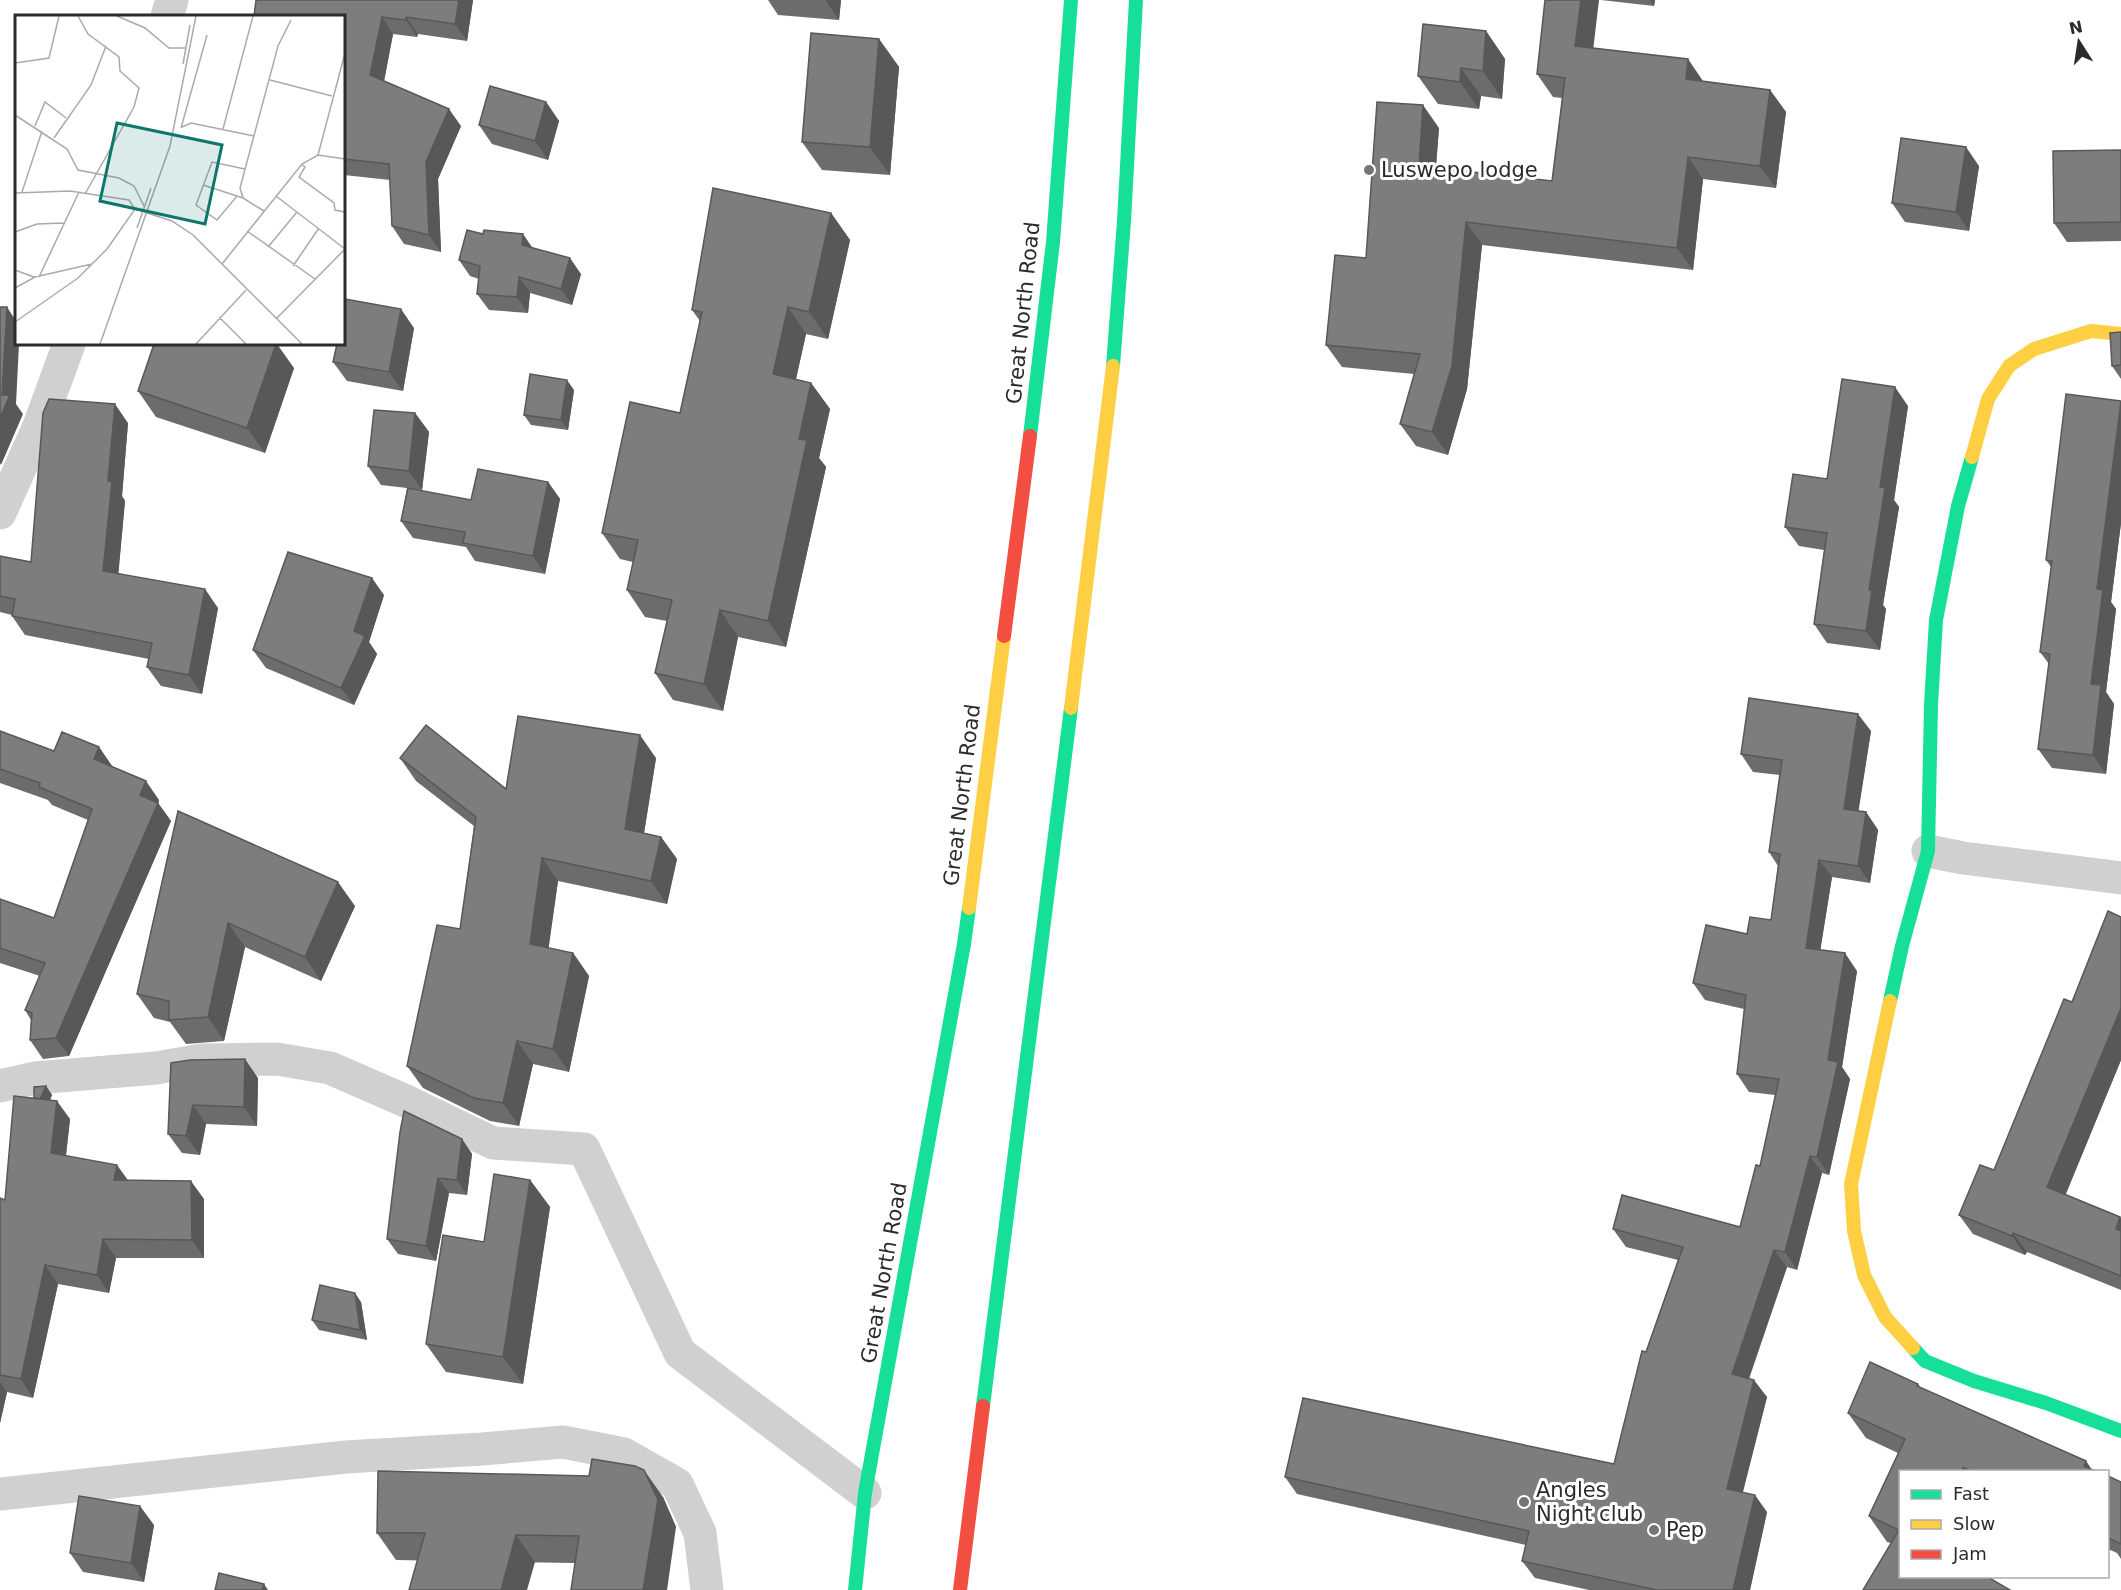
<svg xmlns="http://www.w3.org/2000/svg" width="2121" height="1590" viewBox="0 0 2121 1590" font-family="'DejaVu Sans',sans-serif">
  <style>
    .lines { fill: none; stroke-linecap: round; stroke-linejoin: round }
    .street { stroke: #d0d0d0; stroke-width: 33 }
    .fast { stroke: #16e098; stroke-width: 14 }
    .slow { stroke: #ffcf43; stroke-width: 14 }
    .jam { stroke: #f24e42; stroke-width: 14 }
    .wall { fill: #6c6c6c }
    .shaded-wall { fill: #585858 }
    .building { fill: #7d7d7d; stroke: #585858; stroke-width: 1.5 }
    .poi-dot { fill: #757575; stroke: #fff; stroke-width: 2 }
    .labels { text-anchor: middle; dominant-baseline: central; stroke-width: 6; stroke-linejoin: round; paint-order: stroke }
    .poi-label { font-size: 21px; fill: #2b2b2b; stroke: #fff; text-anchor: start }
    .street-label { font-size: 21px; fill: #2b2b2b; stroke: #fff }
    .inset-road { fill: none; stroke: #aaa; stroke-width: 1.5 }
    .view { fill: #0f766e; fill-opacity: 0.15; stroke: #0f766e; stroke-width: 3 }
    .inset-edge { fill: none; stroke: #2b2b2b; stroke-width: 3 }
  </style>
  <rect width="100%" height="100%" fill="#fff"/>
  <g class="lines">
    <g class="street">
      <polyline points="167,16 172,0"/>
      <polyline points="0,513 39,426 69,344"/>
      <polyline points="1928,851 1963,858 2121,878"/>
      <polyline points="0,1086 35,1078 156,1068 202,1060 277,1059 330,1068 408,1102 493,1143 584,1149 680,1353 865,1493"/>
      <polyline points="0,1494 346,1457 482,1449 563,1442 624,1454 677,1484 700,1533 707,1590"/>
    </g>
    <g class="fast">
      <polyline points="1113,366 1124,221 1136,0"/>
      <polyline points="1030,436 1053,242 1071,0"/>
      <polyline points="1890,1001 1902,946 1928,851 1931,705 1936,620 1958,506 1972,457"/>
      <polyline points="1913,1348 1925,1361 1974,1381 2046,1403 2121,1431"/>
      <polyline points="983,1406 1071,708"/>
      <polyline points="855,1590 865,1493 964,944 969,908"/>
    </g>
    <g class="slow">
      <polyline points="1972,457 1988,399 2009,366 2034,349 2091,331 2121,334"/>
      <polyline points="1071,708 1113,366"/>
      <polyline points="969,908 1004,636"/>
      <polyline points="1890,1001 1851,1184 1854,1231 1864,1275 1885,1317 1913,1348"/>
    </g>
    <g class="jam">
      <polyline points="1004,636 1030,436"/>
      <polyline points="960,1590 983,1406"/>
    </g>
  </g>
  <g class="wall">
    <polygon points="473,0 467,41 418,34 417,37 393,34 384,81 461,126 438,179 441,252 404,244 392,226 390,180 344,175 344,16"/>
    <polygon points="768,0 841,0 839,20 778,15"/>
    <polygon points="1601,0 1655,0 1654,6"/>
    <polygon points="1486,31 1505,59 1502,99 1481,96 1479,109 1438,104 1418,76"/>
    <polygon points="879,39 899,67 890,175 822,170 802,142"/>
    <polygon points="1593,48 1703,81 1770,90 1786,112 1776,188 1703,179 1693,270 1482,245 1467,389 1448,455 1416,446 1400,424 1414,374 1342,367 1326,345 1366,258 1439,128 1436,168 1552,181 1562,98 1553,97 1537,74"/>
    <polygon points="546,102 559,121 548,160 492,144 479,125"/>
    <polygon points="2121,150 2121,241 2067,242 2054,223"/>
    <polygon points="1979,166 1969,231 1905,222 1892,203"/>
    <polygon points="831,213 850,240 828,339 806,334 796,379 811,383 830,409 819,458 826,467 786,647 738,637 723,711 673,700 655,673 667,621 645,617 627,590 633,562 620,559 602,533 680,413 700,321 692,310"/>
    <polygon points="532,247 581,274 572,305 530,293 528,313 489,310 477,294 479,279 470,276 459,260"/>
    <polygon points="414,328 403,391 347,381 333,362"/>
    <polygon points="2121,332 2121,379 2112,366"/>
    <polygon points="294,368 265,453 156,417 138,391"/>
    <polygon points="574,390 568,430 531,425 524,415"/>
    <polygon points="2121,401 2121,523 2111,602 2116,609 2106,692 2114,704 2106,774 2052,768 2038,749 2049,664 2040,652 2051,567 2046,560"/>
    <polygon points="1908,406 1894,500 1899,507 1883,605 1886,609 1880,650 1827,643 1814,624 1824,550 1799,546 1785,527 1827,479"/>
    <polygon points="415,413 429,432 422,490 411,489 471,500 548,482 560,499 545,574 475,561 466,547 413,538 401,521 407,488 381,485 368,466"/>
    <polygon points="128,423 122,496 125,501 118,573 218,608 202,694 161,686 147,667 149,659 25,635 12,616 12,615 0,612 0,556 31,562"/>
    <polygon points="384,595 369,642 377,654 354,705 266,668 253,650"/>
    <polygon points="0,731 54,751 99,747 112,766 159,800 158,803 171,821 69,1056 43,1059 30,1040 31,1020 25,1010 40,976 0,963 0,899 54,918 88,820 52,805 48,800 0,783"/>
    <polygon points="1871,731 1858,811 1866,812 1878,830 1870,883 1832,877 1820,950 1857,971 1842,1067 1850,1079 1829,1175 1822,1173 1797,1270 1787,1267 1749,1379 1767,1397 1743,1492 1767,1512 1750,1590 1589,1590 1535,1578 1522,1561 1526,1545 1297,1494 1285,1477 1614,1464 1646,1352 1678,1260 1626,1247 1613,1229 1740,1227 1760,1166 1775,1095 1749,1092 1737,1074 1744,1009 1705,1000 1693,983 1747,934 1771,920 1778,866 1769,852 1780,775 1753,772 1741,754"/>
    <polygon points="400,758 506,789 656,758 644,833 661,837 677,859 667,904 558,881 548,948 573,953 589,976 569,1072 533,1064 519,1126 490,1121 423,1088 407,1066 460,929 474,826 416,781"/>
    <polygon points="178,811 355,906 321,981 245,947 224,1041 186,1044 170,1022 154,1018 137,994"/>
    <polygon points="2121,917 2121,1060 2065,1195 2121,1218 2121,1290 2027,1252 2025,1255 1973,1234 1959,1215 1994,1170 2072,1002"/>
    <polygon points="171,1063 258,1078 257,1126 206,1124 200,1155 182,1153 168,1134"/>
    <polygon points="46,1086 52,1095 50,1100 70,1119 66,1156 128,1180 204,1199 204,1258 116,1258 109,1293 58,1284 33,1398 7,1392 0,1423 0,1198 5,1200 34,1098"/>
    <polygon points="462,1139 472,1154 467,1195 449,1193 436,1261 398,1254 387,1239"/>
    <polygon points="530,1180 550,1207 523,1384 446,1372 426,1344 484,1242"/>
    <polygon points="361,1302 367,1340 319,1330 312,1320"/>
    <polygon points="1918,1384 1921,1388 2086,1461 2092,1470 2097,1472 1900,1472 1900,1576 1891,1543 1887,1542 1869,1516 1898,1453 1866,1438 1848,1413"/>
    <polygon points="2108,1476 2121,1482 2121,1559 2117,1553 2108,1549"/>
    <polygon points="663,1497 676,1527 575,1563 396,1560 377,1533"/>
    <polygon points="154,1525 144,1582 83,1572 70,1553"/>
  </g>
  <g class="shaded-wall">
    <polygon points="459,0 473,0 467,41 455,24"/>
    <polygon points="826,0 841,0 839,20 826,1"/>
    <polygon points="1581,0 1599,0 1591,68 1575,46"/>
    <polygon points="1650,0 1655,0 1654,6"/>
    <polygon points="382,17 393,34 382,92 370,75"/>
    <polygon points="406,17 418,34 417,37 406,20"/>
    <polygon points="1486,31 1505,59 1502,99 1483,71"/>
    <polygon points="879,39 899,67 890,175 870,147"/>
    <polygon points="1688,59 1703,81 1701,101 1686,79"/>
    <polygon points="1461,68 1481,96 1479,109 1460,82"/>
    <polygon points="1770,90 1786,112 1776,188 1760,166"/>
    <polygon points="546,102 559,121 548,160 535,141"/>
    <polygon points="1423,105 1439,128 1434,188 1419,166"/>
    <polygon points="449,109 461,126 438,179 441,252 429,235 426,162"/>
    <polygon points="1966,147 1979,166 1969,231 1956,212"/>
    <polygon points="1688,157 1703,179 1693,270 1677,248"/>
    <polygon points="831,213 850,240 828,339 809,312"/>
    <polygon points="1466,222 1482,245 1467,389 1448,455 1432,432"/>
    <polygon points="523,234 534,250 522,245"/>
    <polygon points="570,258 581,274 572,305 561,289"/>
    <polygon points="519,277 530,293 528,313 517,297"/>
    <polygon points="7,307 16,321 16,344 19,344 16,404 23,414 1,465 0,463 0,418 2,395"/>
    <polygon points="788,307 806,334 791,401 773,374"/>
    <polygon points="401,309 414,328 403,391 389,372"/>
    <polygon points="276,344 277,344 294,368 265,453 247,428"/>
    <polygon points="567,380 574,390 568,430 561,420"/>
    <polygon points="811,383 830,409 819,458 826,467 786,647 768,621 799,439"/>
    <polygon points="1895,387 1908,406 1894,500 1899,507 1883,605 1886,609 1880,650 1866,631 1869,590 1880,487"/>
    <polygon points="2121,401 2121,523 2111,602 2116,609 2106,692 2114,704 2106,774 2093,755 2091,684 2097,589"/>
    <polygon points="115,404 128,423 122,496 125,501 117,590 103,571 108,481"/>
    <polygon points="415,413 429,432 422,490 409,471"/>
    <polygon points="548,482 560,499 545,574 533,556"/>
    <polygon points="372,578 384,595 369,642 377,654 354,705 341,688 354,631"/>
    <polygon points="205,589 218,608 202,694 189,675"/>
    <polygon points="720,610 738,637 723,711 704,684"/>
    <polygon points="1858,714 1871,731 1856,827 1844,809"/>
    <polygon points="640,735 656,758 641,852 625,829"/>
    <polygon points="99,747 112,766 107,777 94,759"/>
    <polygon points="146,781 159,800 158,803 171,821 69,1056 56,1038 140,795"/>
    <polygon points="1866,812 1878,830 1870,883 1858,866"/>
    <polygon points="661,837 677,859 667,904 651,881"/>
    <polygon points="542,858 558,881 546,967 530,944"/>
    <polygon points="1819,860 1832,877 1818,965 1806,948"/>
    <polygon points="338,882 355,906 321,981 305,957"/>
    <polygon points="228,923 245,947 224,1041 208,1017"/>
    <polygon points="573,953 589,976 569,1072 553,1049"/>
    <polygon points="1845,953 1857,971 1842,1067 1850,1079 1829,1175 1817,1157 1828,1060"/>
    <polygon points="2121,1008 2121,1060 2061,1206 2047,1187"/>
    <polygon points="517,1041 533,1064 519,1126 503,1103"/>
    <polygon points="245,1059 258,1078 257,1126 244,1107"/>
    <polygon points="46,1086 52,1095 44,1114 37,1105"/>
    <polygon points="57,1101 70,1119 64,1171 51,1153"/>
    <polygon points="193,1105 206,1124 200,1155 186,1136"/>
    <polygon points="462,1139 472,1154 467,1195 457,1180"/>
    <polygon points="1810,1156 1822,1173 1797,1270 1785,1252"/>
    <polygon points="117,1165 130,1183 114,1180"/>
    <polygon points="438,1178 449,1193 436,1261 426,1246"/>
    <polygon points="530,1180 550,1207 523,1384 503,1357"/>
    <polygon points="191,1181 204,1199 204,1258 192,1240"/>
    <polygon points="2120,1217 2121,1218 2121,1236 2116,1229"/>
    <polygon points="2013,1233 2027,1252 2025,1255 2012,1236"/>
    <polygon points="103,1239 116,1258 109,1293 97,1275"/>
    <polygon points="1774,1250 1787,1267 1744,1392 1732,1374"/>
    <polygon points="45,1265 58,1284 33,1398 21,1379"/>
    <polygon points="355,1293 361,1302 367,1340 360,1330"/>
    <polygon points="1754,1380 1767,1397 1739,1506 1727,1489"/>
    <polygon points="0,1382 7,1392 0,1423"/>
    <polygon points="2086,1461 2093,1472 2084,1466"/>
    <polygon points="644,1470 663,1497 676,1527 667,1590 643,1590"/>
    <polygon points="1755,1495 1767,1512 1750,1590 1733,1590"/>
    <polygon points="140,1506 154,1525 144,1582 131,1563"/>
    <polygon points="516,1535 535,1562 527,1590 501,1590"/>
    <polygon points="264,1584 268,1590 262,1590"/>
  </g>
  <g class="building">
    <polygon points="256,0 459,0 455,24 406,17 406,20 382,17 370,75 449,109 426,162 429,235 392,226 389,164 344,159 344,16 254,16"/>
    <polygon points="1545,0 1581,0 1575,46 1688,59 1686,79 1770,90 1760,166 1688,157 1677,248 1466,222 1452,366 1432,432 1400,424 1420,354 1326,345 1335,255 1366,258 1377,102 1423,105 1419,166 1552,181 1565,78 1537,74"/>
    <polygon points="1423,24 1486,31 1483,71 1461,68 1460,82 1418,76"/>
    <polygon points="811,33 879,39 870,147 802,142"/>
    <polygon points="490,86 546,102 535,141 479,125"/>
    <polygon points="1901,138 1966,147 1956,212 1892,203"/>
    <polygon points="2121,150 2121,222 2054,223 2053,151"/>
    <polygon points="713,188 831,213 809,312 788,307 773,374 811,383 799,439 807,440 768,621 720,610 704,684 655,673 672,600 627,590 638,540 602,533 630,402 680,413 702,312 692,310"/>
    <polygon points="467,230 483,234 484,230 523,234 522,245 570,258 561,289 519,277 517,297 477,294 480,266 459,260"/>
    <polygon points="345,299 401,309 389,372 333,362 337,344 344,344 344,309"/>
    <polygon points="0,307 7,307 2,395 10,395 0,418"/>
    <polygon points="2121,332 2121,365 2112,366 2110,333"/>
    <polygon points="154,344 276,344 247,428 138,391"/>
    <polygon points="530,374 567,380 561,420 524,415"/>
    <polygon points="1842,379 1895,387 1880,487 1885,488 1869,590 1872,590 1866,631 1814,624 1827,533 1785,527 1793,474 1827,479"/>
    <polygon points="2066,394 2121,401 2097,589 2103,590 2091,684 2101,685 2093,755 2038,749 2050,654 2040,652 2052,561 2046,560"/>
    <polygon points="49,399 115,404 108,481 112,482 103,571 205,589 189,675 147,667 152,643 12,616 15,599 0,596 0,556 31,562 43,413"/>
    <polygon points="374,410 415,413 409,471 368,466"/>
    <polygon points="478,469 548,482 533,556 463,543 465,532 401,521 408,488 471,500"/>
    <polygon points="288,552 372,578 354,631 365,636 341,688 253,650"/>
    <polygon points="1749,698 1858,714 1844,809 1866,812 1858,866 1819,860 1806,948 1845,953 1828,1060 1838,1062 1817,1157 1810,1156 1785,1252 1774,1250 1732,1374 1754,1380 1727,1489 1755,1495 1733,1590 1657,1590 1522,1561 1529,1531 1285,1477 1303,1398 1614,1464 1642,1351 1646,1352 1683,1247 1613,1229 1622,1195 1740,1227 1756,1165 1760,1166 1779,1079 1737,1074 1746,995 1693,983 1706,925 1747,934 1750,917 1771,920 1780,854 1769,852 1782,760 1741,754"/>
    <polygon points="518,716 640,735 625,829 661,837 651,881 542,858 530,944 573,953 553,1049 517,1041 503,1103 474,1098 407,1066 437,925 460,929 476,817 400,758 426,725 506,789"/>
    <polygon points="0,731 54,751 62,732 99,747 94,759 146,781 140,795 158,803 56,1038 30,1040 32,1013 25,1010 45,963 0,948 0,899 54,918 92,809 39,787 40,783 0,769"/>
    <polygon points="178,811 338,882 305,957 228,923 208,1017 169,1020 169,1001 137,994"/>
    <polygon points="2108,911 2121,917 2121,1008 2047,1187 2120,1217 2116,1229 2121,1231 2121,1276 2013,1233 2012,1236 1959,1215 1980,1165 1994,1170 2064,999 2072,1002"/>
    <polygon points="245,1059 244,1107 193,1105 186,1136 168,1134 171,1063 190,1060"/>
    <polygon points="46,1086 40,1099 34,1098 34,1087"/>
    <polygon points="14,1096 57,1101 51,1153 117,1165 114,1180 191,1181 192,1240 103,1239 97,1275 45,1265 21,1379 0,1375 0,1198 5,1200"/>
    <polygon points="404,1111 462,1139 457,1180 438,1178 426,1246 387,1239 400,1132"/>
    <polygon points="494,1174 530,1180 503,1357 426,1344 443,1235 484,1242"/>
    <polygon points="320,1285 355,1293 360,1330 312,1320"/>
    <polygon points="1870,1362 1918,1384 1917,1386 2086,1461 2084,1466 2097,1472 1973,1472 1963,1467 1962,1472 1900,1472 1900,1576 1986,1576 2010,1590 1863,1590 1899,1530 1869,1516 1905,1439 1848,1413"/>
    <polygon points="592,1459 635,1466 644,1470 658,1500 643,1590 571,1590 579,1536 516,1535 501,1590 409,1590 425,1533 377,1533 378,1471 589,1476"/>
    <polygon points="2108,1476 2121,1482 2121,1544 2108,1538 2109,1531 2108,1531"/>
    <polygon points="79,1496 140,1506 131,1563 70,1553"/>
    <polygon points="219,1573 264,1584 262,1590 215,1590"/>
  </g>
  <g class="poi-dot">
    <circle cx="1369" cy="170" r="6"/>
    <circle cx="1524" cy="1502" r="6"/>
    <circle cx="1654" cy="1530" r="6"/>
  </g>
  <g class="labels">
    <g class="poi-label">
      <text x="1381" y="170">Luswepo lodge</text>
      <text x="1536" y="1490">Angles<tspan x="1536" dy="24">Night club</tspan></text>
      <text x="1666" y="1530">Pep</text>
    </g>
    <g class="street-label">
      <text transform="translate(1023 313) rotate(-84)">Great North Road</text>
      <text transform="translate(962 795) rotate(-83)">Great North Road</text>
      <text transform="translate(884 1273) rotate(-80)">Great North Road</text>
    </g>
  </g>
  <g transform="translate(15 15)">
    <rect width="330" height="330" fill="#fff"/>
    <path class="inset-road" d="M63,1L73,19L104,42L105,56L124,73L119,92L70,179M102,1L130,13L154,33H170M0,48L34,43L44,1M168,49L175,10M255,65L317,81M0,100L52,134L63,155L104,163L119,171L129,191M20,111L30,87L51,103M167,112L176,108L239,121M166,113L192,20M208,114L238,1M39,123L76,70L91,31M303,140L330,38M287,150L290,152L284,162L319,188L320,195L330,197M188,170L222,181M7,177L27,116M0,178L55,176L114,185L120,194M261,181L330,234M228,183L222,181L202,205L181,190L197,147L230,154M249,196L228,183L225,173L263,31L276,5M129,197L157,206L178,220L287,329M122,213L136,173M232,216L300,264M0,217L22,209L49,208M253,232L282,197M207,249L287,149L303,140L330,144M278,251L304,213M0,255L19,262M24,262L64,177M0,273L20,262L77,249M204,302L231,329M261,304L330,234M0,307L63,263L92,234L120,194L127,196M85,329L155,131L181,1M181,329L231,275"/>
    <path class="view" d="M102,108L207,130L190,209L85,186Z"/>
    <rect width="330" height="330" class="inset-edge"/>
  </g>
  <rect x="1899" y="1470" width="210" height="108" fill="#ffffff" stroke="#aaaaaa" stroke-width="1.5"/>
  <rect x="1911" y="1490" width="30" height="9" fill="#16e098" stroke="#aaaaaa" stroke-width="1.5"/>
  <text x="1953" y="1500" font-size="18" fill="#2b2b2b">Fast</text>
  <rect x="1911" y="1520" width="30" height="9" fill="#ffcf43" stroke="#aaaaaa" stroke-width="1.5"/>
  <text x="1953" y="1530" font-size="18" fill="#2b2b2b">Slow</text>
  <rect x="1911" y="1550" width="30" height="9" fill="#f24e42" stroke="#aaaaaa" stroke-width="1.5"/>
  <text x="1953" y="1560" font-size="18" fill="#2b2b2b">Jam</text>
  <g transform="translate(2079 42) rotate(348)" stroke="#ffffff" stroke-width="4.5" paint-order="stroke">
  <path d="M0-4.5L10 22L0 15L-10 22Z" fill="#2b2b2b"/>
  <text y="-9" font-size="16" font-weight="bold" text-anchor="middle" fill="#2b2b2b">N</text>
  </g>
</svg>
